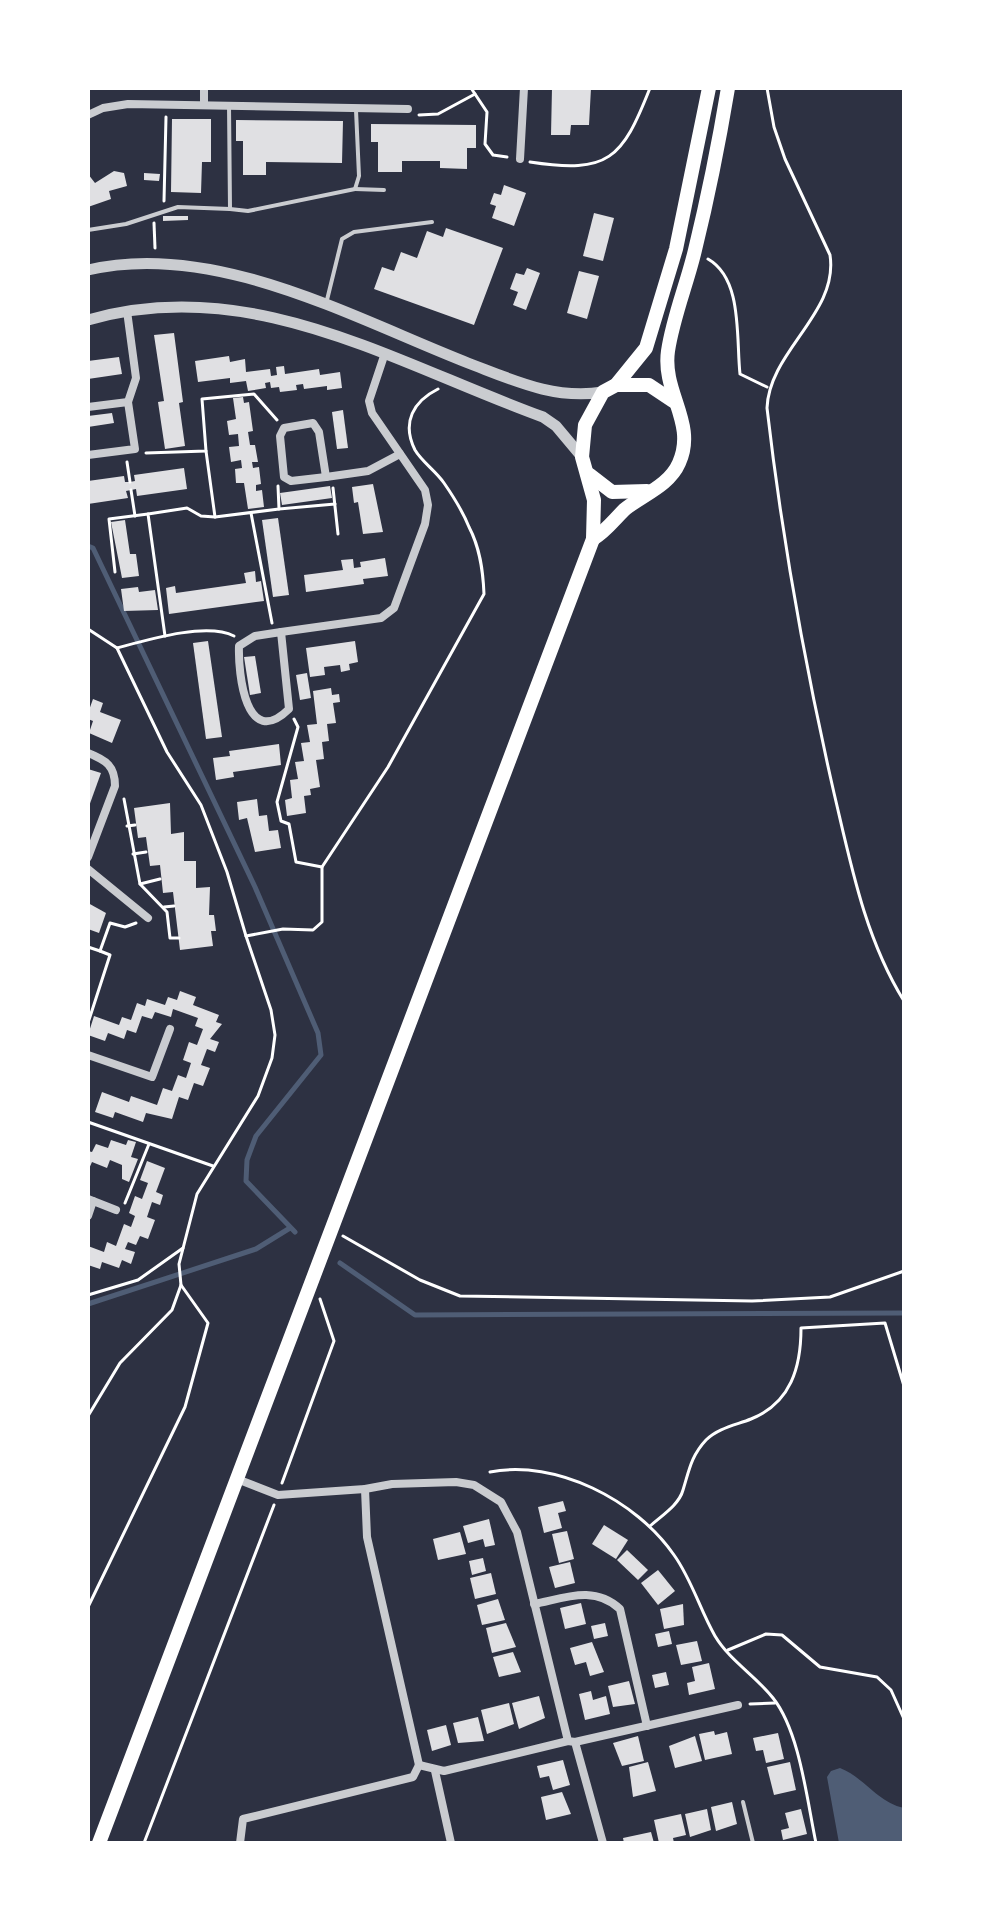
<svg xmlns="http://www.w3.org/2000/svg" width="992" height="1931" viewBox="0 0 992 1931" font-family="'Zilla Slab',serif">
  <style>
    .water { fill: #4f5d75 }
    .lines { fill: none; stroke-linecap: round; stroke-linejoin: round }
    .stream { stroke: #4f5d75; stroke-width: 5 }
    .building { fill: #e0e0e3 }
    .path { stroke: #fff; stroke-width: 3 }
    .service { stroke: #caccd0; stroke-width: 4 }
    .minor { stroke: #caccd0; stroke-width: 8 }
    .tertiary { stroke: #caccd0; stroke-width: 11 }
    .primary { stroke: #fff; stroke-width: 14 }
  </style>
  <rect width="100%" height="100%" fill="#2d3142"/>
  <path class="water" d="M840,1768C865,1778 877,1802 904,1808V1843H839L827,1777L831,1771Z"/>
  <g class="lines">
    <g class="stream">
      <polyline points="88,546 93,548 255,887 318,1033 321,1055 256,1136 247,1160 246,1181 295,1232"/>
      <polyline points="340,1263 415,1315 904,1313"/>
      <polyline points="88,1304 256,1249 290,1228"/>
    </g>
  </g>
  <g class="building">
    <polygon points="552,88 591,88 589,125 571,125 570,135 551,135"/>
    <polygon points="172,119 211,119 211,162 202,162 201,193 171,192"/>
    <polygon points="236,120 343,121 342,163 266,162 266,175 243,175 243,141 236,141"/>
    <polygon points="371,124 476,125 476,148 467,148 467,169 440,168 440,161 402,161 402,172 378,172 378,142 371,142"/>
    <polygon points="114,171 124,173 127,186 109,191 111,199 88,207 88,174 95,183"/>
    <polygon points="144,173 160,174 159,181 144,180"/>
    <polygon points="504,185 526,193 514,226 492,218 496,206 490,204 494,193 501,195"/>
    <polygon points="594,213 614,218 603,261 583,256"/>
    <polygon points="163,216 188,216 188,220 163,221"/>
    <polygon points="446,228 503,248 474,325 374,289 382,267 394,271 401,252 417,258 427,231 443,237"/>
    <polygon points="527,268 540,273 526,310 513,305 518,292 510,289 516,273 524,275"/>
    <polygon points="579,271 599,276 587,319 567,313"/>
    <polygon points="174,333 183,402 179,403 185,446 165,449 158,402 164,401 154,335"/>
    <polygon points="229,356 230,362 245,359 246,372 270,369 271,376 277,375 276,367 284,366 285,374 319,369 320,375 340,372 342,388 327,390 327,386 304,389 303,384 296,385 297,390 280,392 279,387 271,388 270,382 265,383 266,388 248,391 246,381 230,383 230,378 198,382 195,361"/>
    <polygon points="119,357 122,374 88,379 88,361"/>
    <polygon points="243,397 244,403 249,402 253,431 248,432 250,445 255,445 258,462 252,462 253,468 259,467 261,484 256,485 256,491 262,490 264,507 248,509 244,483 236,483 235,469 242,468 241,460 231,462 229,447 239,446 238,434 229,435 227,421 236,419 233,398"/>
    <polygon points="343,410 348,448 337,449 332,412"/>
    <polygon points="112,413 114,423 88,427 88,416"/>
    <polygon points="184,468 187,489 137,496 136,489 126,491 128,498 88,504 88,481 124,476 125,482 130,482 135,481 134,475"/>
    <polygon points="373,484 383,532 363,534 358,502 354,503 352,487"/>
    <polygon points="330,486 332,498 282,505 280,493"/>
    <polygon points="278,518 289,595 273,597 262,520"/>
    <polygon points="125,520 130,554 136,554 139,576 122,578 111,522"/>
    <polygon points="385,558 388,576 363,579 364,584 306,592 304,575 343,570 341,560 353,559 354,568 361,567 360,562"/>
    <polygon points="255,571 256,582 261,581 264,601 169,614 166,588 175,586 176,593 246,583 244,573"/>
    <polygon points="138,587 139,592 155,590 158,610 124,611 121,589"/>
    <polygon points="208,641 222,737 206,739 193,643"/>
    <polygon points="355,641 358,662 349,664 350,670 341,672 340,665 324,667 325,675 310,677 306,648"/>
    <polygon points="255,656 261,693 250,695 244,657"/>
    <polygon points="307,673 311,698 300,700 296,675"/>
    <polygon points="331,688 332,695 339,694 340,702 333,703 336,723 327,724 329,741 322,742 324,759 316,760 320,787 310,789 311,795 304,796 306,813 287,816 285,800 292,798 290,780 298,779 295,762 304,761 301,743 310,742 307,725 317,724 313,691"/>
    <polygon points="93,699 103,703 100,712 121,720 112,743 89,733 93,721 88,719 88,713"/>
    <polygon points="279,744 281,765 233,772 234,777 216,780 213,758 230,756 229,751"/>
    <polygon points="88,769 101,773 88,809"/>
    <polygon points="257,799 259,816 267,815 269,831 278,830 281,848 255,852 247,818 239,820 237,802"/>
    <polygon points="170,803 171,834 184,832 184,861 196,861 196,888 210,887 209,915 214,915 216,931 211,931 213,946 180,950 173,892 163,893 160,865 150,866 146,837 138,838 134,808"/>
    <polygon points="88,903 106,913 99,933 88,929"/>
    <polygon points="180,991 196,997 193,1005 219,1015 216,1022 222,1024 210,1039 219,1042 215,1052 207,1049 201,1065 210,1068 203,1086 194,1083 188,1100 179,1097 172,1119 146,1113 143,1122 115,1112 113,1118 95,1112 102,1092 129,1102 131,1096 157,1105 163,1088 172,1091 178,1075 186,1078 191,1063 183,1060 189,1042 197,1045 203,1029 195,1026 198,1018 173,1009 171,1017 155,1012 152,1019 142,1016 136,1033 127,1030 124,1039 108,1033 105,1041 88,1035 94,1016 119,1025 122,1017 131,1020 137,1003 145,1006 147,999 165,1005 168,997 177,1000"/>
    <polygon points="111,1140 126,1145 128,1140 136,1142 131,1157 138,1159 129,1182 122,1179 122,1165 110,1160 107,1168 92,1162 88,1171 88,1151 92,1152 96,1144 108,1148"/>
    <polygon points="147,1161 165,1168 156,1192 163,1195 160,1205 152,1202 147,1217 155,1220 148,1239 140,1236 136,1245 128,1242 125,1249 135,1252 131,1264 122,1260 119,1268 102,1262 100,1269 88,1265 88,1246 104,1252 107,1242 116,1246 124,1224 131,1227 135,1216 129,1213 135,1196 142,1199 148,1183 140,1180"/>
    <polygon points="563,1501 566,1511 558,1513 562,1528 544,1533 538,1507"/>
    <polygon points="489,1519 495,1545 485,1547 483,1539 468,1543 463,1526"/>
    <polygon points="604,1525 628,1540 616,1559 592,1544"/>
    <polygon points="567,1531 574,1559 559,1563 552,1534"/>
    <polygon points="460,1532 466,1554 438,1560 433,1539"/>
    <polygon points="627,1550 648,1570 638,1580 617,1560"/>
    <polygon points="483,1558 486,1571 472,1575 469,1561"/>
    <polygon points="570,1562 575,1583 555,1588 549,1567"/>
    <polygon points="658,1570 675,1591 658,1605 641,1583"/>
    <polygon points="491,1573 496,1594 475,1599 470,1578"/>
    <polygon points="498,1599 505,1620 482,1625 477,1605"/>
    <polygon points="581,1603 586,1624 565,1629 560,1608"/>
    <polygon points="683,1604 684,1625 664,1629 660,1609"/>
    <polygon points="506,1623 516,1647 492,1653 486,1628"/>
    <polygon points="605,1623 608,1636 594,1639 591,1626"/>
    <polygon points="669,1631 672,1644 658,1647 655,1634"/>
    <polygon points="697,1641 702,1661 681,1665 676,1645"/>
    <polygon points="592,1642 604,1672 590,1676 586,1662 575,1665 570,1648"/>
    <polygon points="513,1652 521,1672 499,1677 493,1657"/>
    <polygon points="709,1663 715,1689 689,1695 687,1683 695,1681 692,1667"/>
    <polygon points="666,1672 669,1685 655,1688 652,1675"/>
    <polygon points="629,1681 635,1704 613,1707 608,1686"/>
    <polygon points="591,1691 593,1700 606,1696 610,1714 585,1720 579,1694"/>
    <polygon points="539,1696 545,1718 519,1729 512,1703"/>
    <polygon points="509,1703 514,1724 487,1734 481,1710"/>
    <polygon points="478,1717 484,1741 458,1743 453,1723"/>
    <polygon points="446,1725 451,1745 432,1751 427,1730"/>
    <polygon points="714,1731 715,1735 727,1732 732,1754 705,1760 699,1734"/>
    <polygon points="778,1733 784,1759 766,1763 763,1750 756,1751 753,1738"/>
    <polygon points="638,1736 644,1761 622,1766 613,1743"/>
    <polygon points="695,1736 702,1761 675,1768 669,1746"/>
    <polygon points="563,1760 570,1785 553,1790 549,1776 540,1778 537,1766"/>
    <polygon points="648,1762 656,1791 633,1797 629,1767"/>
    <polygon points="790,1762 796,1790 774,1795 767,1767"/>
    <polygon points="562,1792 571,1814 546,1820 541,1797"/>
    <polygon points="732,1802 737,1824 716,1831 711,1807"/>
    <polygon points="707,1809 711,1830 690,1837 685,1814"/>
    <polygon points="801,1809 807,1834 783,1840 781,1830 789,1828 785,1813"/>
    <polygon points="681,1814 686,1835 673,1838 674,1843 659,1843 654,1820"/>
    <polygon points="651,1832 654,1843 624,1843 623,1838"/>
  </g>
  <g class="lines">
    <g class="path">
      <polyline points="471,88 487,112 485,144 493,155 507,157"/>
      <path d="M767,88L774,127L785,159L830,255C839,313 769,351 767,408C782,538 805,666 834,793C851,865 865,938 904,1001"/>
      <polyline points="419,115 438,114 475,94"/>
      <path d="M530,162C609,174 622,159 650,88"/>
      <polyline points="164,201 166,117"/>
      <polyline points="154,223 155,248"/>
      <path d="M708,259C743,279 736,338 740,374L767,387"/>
      <polyline points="206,451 215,517"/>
      <polyline points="146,453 206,451 202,399 254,394 277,420"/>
      <polyline points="127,462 130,482"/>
      <polyline points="333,488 338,534"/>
      <polyline points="131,490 135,516"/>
      <polyline points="279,509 335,504"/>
      <polyline points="251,513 272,623"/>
      <polyline points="115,572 109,519 148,514"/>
      <path d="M88,629L117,648L167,752L201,805L227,872L246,936L283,929L313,930L322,922V867L388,767L484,594C483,570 480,548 469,527C463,512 453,496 444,483C436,471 422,462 415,450C401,422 414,401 438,389"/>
      <polyline points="165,636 148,514 187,508 201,516 215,517 279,509 278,486"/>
      <path d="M117,648C147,640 206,622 234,636"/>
      <polyline points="294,719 298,727 277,802 281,821 289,824 296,862 322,867"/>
      <polyline points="124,799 140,884 167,912 170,938 179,938"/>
      <polyline points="127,826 135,825"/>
      <polyline points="133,854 146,852"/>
      <polyline points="140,884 160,879"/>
      <polyline points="164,907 174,906"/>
      <polyline points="88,947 100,951 110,923 125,927 136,923"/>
      <polyline points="88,1023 110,955 100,951"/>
      <polyline points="88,1122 213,1166"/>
      <polyline points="125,1203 149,1144"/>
      <polyline points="343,1236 420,1280 460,1296 752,1301 830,1297 904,1271"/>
      <polyline points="88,1295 138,1280 183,1248"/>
      <polyline points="88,1416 120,1363 172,1310 181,1285 179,1264 197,1194 258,1096 272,1058 275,1035 271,1010 246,936"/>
      <path d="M490,1472C556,1459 636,1500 674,1555C692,1580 700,1610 715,1636C730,1661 756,1676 773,1698C800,1732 807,1801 816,1843"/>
      <polyline points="282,1483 334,1341 320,1299"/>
      <path d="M650,1526C661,1516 679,1505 683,1490C689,1471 691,1456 706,1440C718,1428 736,1425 751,1419C791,1403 801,1367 801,1328L885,1323L904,1386"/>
      <polyline points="88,1607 185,1407 208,1323 181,1285"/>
      <polyline points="728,1650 766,1634 782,1635 820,1667 877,1677 891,1690 904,1719"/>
      <polyline points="750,1704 775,1703"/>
      <polyline points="144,1843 274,1505"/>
    </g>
    <g class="service">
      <polyline points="355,189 384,190"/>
      <polyline points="230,209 248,211 355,189 359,176 356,110"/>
      <polyline points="88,230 126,224 178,207 230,209 229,105"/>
      <polyline points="326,304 342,239 354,232 432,222"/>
      <polyline points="743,1802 753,1843"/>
    </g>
    <g class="minor">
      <polyline points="204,88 204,105"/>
      <polyline points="88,115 103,108 128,104 408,109"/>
      <polyline points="520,159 524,88"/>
      <polyline points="88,407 128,402"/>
      <polygon points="313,423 319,432 326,477 291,481 284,477 280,436 284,428"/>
      <polyline points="88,455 135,449 128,402 136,378 127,311"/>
      <polyline points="326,477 368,471 400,454"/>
      <polyline points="281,632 381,618 394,608 425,524 428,505 425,490 372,413 369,401 384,356"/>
      <path d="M281,632L289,709C246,751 238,674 239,646L255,636Z"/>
      <path d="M88,753C106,760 115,766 115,786L88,857"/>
      <polyline points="88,869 148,918"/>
      <polyline points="88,1055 152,1077 170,1029"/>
      <polyline points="88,1199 116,1210"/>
      <polyline points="88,1216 93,1201"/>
      <polyline points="237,1479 278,1495 365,1489 392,1484 456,1482 474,1485 501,1502 517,1532 568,1741 575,1742 603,1843"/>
      <polyline points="365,1489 367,1537 419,1765"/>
      <path d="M534,1604C565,1598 594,1585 620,1609L647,1726"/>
      <polyline points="575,1742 738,1705"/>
      <polyline points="419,1765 444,1771 568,1741"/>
      <polyline points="435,1771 451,1843"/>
      <polyline points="240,1843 243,1819 413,1777 419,1765"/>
    </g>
    <g class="tertiary">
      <path d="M88,270C214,240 353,318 468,363C513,380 554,400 603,392"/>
      <path d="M88,320C251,273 394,363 543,417L556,426L582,457"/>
    </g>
    <g class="primary">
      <polyline points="616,385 649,385 673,401"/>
      <polyline points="590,475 612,492 647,491"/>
      <path d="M593,539C606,531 613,521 624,510C642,495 669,486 679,463C697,423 662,393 668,351C673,317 687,284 695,250C708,197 719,142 728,88"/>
      <polyline points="99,1843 593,539 594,500 582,457 585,425 603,392 616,385 646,348 676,249 709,88"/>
    </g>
  </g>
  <rect width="992" height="1931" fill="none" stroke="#ffffff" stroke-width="180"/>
</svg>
